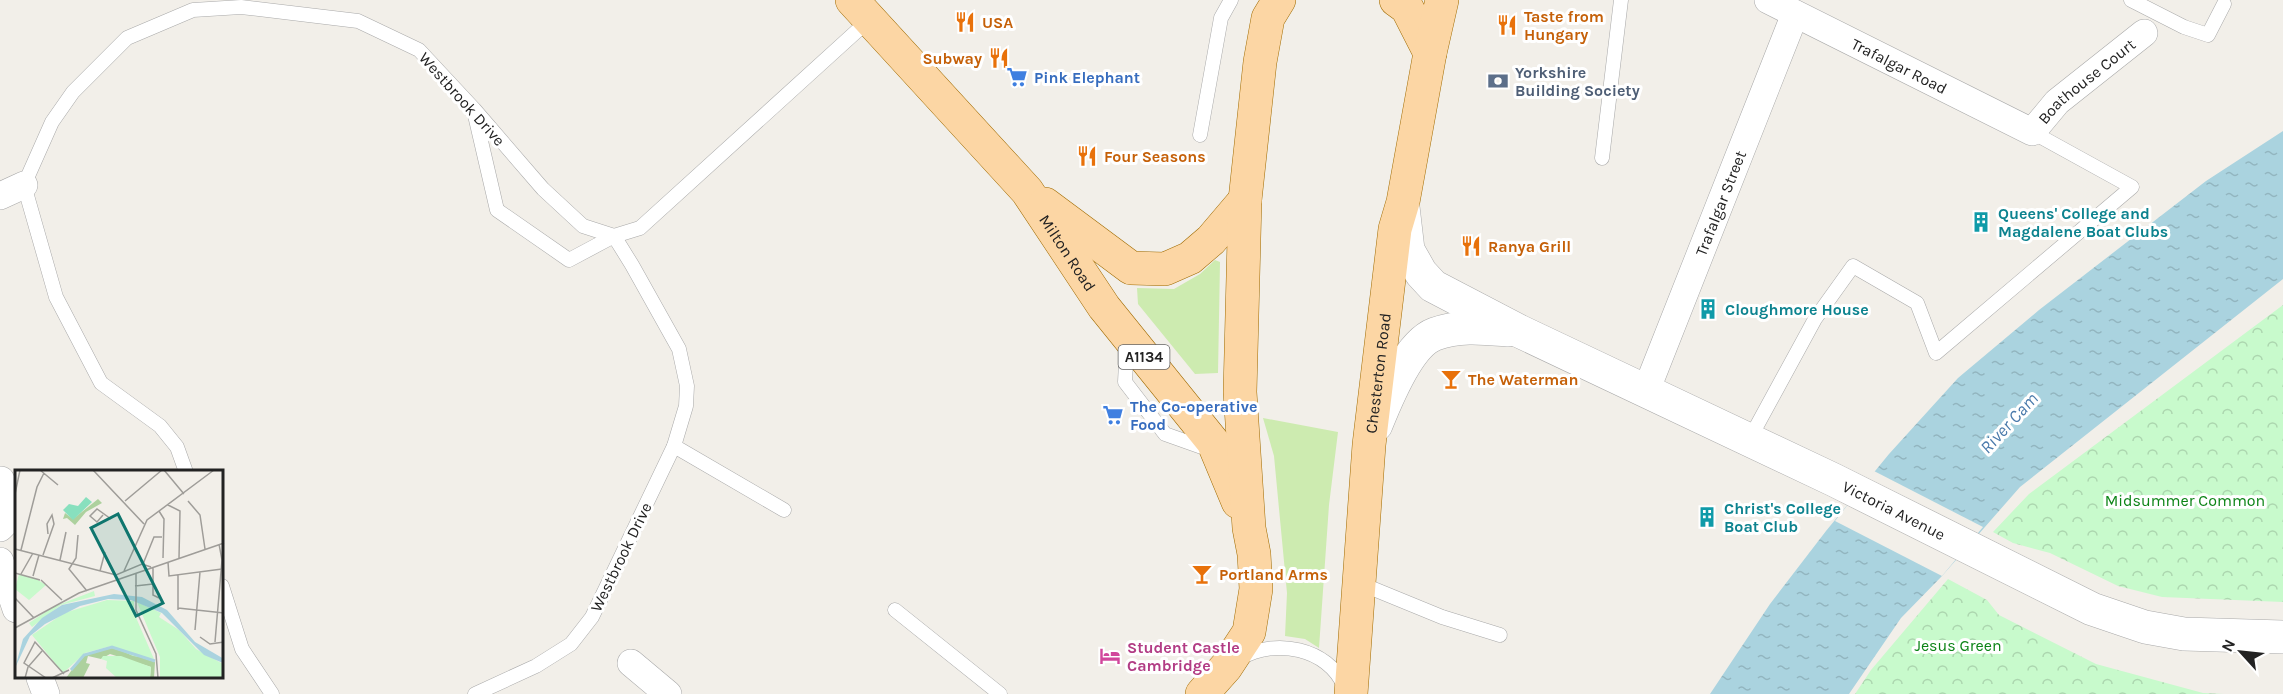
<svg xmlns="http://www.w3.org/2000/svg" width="2283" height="694" viewBox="0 0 2283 694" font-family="Karla,sans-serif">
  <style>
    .grass { fill: #cdebb0 }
    .park { fill: url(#park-crowns) }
    .water { fill: url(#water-ripples) }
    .pier { fill: #f2efe9 }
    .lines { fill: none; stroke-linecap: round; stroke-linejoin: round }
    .service-casing { stroke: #a9a9a9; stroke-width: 15 }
    .minor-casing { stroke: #a9a9a9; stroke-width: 28 }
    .tertiary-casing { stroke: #a9a9a9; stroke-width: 34 }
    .primary-casing { stroke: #a06b00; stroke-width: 34 }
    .service { stroke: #fff; stroke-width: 14 }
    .minor { stroke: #fff; stroke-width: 27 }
    .tertiary { stroke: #fff; stroke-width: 33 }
    .primary { stroke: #fcd6a4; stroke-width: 33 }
    .labels { text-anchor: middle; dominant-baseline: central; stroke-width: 6; stroke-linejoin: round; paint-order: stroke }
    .shield { fill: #fff; stroke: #646464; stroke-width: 1.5 }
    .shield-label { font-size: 15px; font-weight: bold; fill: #222 }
    .food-label { font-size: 16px; font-weight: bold; fill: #c56008; stroke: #fff; text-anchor: start }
    .street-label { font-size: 16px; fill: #222; stroke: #fff }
    .service-label { font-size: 16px; font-weight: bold; fill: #4e5e75; stroke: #fff; text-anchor: start }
    .shop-label { font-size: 16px; font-weight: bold; fill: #366cbe; stroke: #fff; text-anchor: start }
    .culture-label { font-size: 16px; font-weight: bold; fill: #0d838f; stroke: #fff; text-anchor: start }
    .park-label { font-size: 16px; fill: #0c8416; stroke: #fff }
    .hotel-label { font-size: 16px; font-weight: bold; fill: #b23c85; stroke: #fff; text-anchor: start }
    .water-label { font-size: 18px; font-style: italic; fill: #4a7aab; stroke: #fff }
    .inset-river { fill: none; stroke: #aad3df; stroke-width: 3 }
    .inset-road { fill: none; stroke: #9f9d99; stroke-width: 1.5 }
    .view { fill: #0f766e; fill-opacity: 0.15; stroke: #0f766e; stroke-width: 3 }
    .inset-edge { fill: none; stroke: #222; stroke-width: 3 }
  </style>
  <defs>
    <pattern id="park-crowns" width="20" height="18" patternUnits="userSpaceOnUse" patternTransform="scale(1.5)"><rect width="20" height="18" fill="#c8facc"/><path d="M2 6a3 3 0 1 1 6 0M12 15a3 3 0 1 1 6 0" fill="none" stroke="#acd6af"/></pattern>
    <pattern id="water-ripples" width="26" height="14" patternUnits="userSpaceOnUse" patternTransform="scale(1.5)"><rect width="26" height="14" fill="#aad3df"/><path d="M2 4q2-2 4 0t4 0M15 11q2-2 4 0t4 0" fill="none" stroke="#92b5bf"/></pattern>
  </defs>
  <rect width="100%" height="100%" fill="#f2efe9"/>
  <g class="grass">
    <polygon points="1215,260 1220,262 1218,373 1195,374 1138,304 1137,288 1174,289 1200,274"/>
    <polygon points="1263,418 1338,432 1329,505 1319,648 1305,639 1285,636 1287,593 1274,456"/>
  </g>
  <g class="park">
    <polygon points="2283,305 2283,602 2162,597 2118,586 2050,553 2013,543 1993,532 2029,494"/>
    <polygon points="1948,579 1987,600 1999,615 2096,664 2203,693 2224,694 1855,694 1871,670"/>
  </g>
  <polygon class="water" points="2283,131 2283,279 2020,487 1942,576 1901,618 1849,694 1710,694 1770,604 1826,531 1889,454 1958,378 2039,310 2206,181"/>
  <polygon class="pier" points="1874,471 1983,527 1942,576 1835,521"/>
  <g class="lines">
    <g class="service-casing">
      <g id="service">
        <polyline points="2131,0 2184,27 2208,35 2224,4"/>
        <polyline points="474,111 497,210 569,260 614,236 632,265 679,349 687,386 686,406 674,446 592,617 571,644 536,666 475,694"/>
        <polyline points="1200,135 1221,18 1231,0"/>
        <polyline points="1602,158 1621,0"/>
        <polyline points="1127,344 1125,382 1165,434 1210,450"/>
        <polyline points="1749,440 1815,319 1853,266 1917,303 1936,353 2132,187 2032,132"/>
        <polyline points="674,446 784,510"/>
        <polyline points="186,472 177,447 160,426 101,383 56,297 24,185 52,122 73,92 127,38 193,10 241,7 358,21 419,50 474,109 543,189 583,226 614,236 640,228 869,20"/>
        <polyline points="1359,583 1442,617 1500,635"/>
        <polyline points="222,586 242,649 272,694"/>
        <polyline points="895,610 1000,694"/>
        <path d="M1241,658C1275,638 1328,648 1344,686"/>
      </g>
    </g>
    <g class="minor-casing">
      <g id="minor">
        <path id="s1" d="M1768,0L2032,132L2057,102L2144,33"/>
        <polyline points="0,196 24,185"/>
        <path id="s2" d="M1646,391L1795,14"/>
        <polyline points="0,528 15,513 1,480"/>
        <polyline points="0,561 16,609"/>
        <polyline points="631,663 668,694"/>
        <polyline points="40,678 46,694"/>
      </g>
    </g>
    <g class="tertiary-casing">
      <g id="tertiary">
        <path id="s3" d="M1403,207L1408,250L1421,273L1433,286L1519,331L1834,480L2092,609L2145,627L2184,634L2283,637"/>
        <path d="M1376,425C1386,400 1408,344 1435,334C1459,325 1484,328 1508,330"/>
      </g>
    </g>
    <g class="primary-casing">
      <g id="primary">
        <path id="s4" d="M852,0L1027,191L1104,307L1213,442L1238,502"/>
        <polyline points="1396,0 1407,8 1430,53"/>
        <polyline points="1045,204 1131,268 1165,269 1190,258 1211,240 1245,200"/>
        <polyline points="1202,694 1226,667 1249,632 1256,589 1254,554 1249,528 1240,392 1245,200 1260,62 1268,18 1279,0"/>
        <path id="s5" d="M1351,694L1369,445L1395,229L1403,202L1430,53L1442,0"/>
      </g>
    </g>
    <use href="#service" class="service"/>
    <use href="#minor" class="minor"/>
    <use href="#tertiary" class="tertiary"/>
    <use href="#primary" class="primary"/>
  </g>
  <defs>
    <g id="restaurant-bare" transform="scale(1.62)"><path d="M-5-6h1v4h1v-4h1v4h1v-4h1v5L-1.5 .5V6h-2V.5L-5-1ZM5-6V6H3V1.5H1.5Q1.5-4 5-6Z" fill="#e8710a" stroke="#fff" stroke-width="2.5" paint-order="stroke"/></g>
    <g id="supermarket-bare" transform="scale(1.62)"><path d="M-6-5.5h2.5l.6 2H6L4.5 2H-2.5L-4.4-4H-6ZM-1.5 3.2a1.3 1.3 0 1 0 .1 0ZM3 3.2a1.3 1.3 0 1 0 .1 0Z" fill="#3f7fe0" stroke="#fff" stroke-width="2.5" paint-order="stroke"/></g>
    <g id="bank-bare" transform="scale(1.62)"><path d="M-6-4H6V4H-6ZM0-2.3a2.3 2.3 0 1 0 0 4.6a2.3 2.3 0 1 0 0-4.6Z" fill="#5c6f8a" stroke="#fff" stroke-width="2.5" paint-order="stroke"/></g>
    <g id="building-bare" transform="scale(1.62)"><path d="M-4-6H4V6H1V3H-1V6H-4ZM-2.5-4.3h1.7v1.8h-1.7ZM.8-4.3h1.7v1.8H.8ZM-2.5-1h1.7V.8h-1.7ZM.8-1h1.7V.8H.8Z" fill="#0f9aa8" stroke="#fff" stroke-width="2.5" paint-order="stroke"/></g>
    <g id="bar-bare" transform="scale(1.62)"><path d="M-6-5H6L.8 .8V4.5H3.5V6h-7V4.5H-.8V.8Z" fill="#e8710a" stroke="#fff" stroke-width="2.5" paint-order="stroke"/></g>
    <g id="hotel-bare" transform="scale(1.62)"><path d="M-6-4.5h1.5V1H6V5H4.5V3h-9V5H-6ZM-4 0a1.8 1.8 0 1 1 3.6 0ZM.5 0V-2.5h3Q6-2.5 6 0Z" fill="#d1479c" stroke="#fff" stroke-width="2.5" paint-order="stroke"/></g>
  </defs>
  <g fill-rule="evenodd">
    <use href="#restaurant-bare" x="965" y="22"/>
    <use href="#restaurant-bare" x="1507" y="25"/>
    <use href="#restaurant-bare" x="999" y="58"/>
    <use href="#supermarket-bare" x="1017" y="77"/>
    <use href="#bank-bare" x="1498" y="81"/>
    <use href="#restaurant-bare" x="1087" y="156"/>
    <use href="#building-bare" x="1981" y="222"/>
    <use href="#restaurant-bare" x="1471" y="246"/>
    <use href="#building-bare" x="1708" y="309"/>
    <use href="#bar-bare" x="1451" y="379"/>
    <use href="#supermarket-bare" x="1113" y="415"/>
    <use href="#building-bare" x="1707" y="517"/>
    <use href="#bar-bare" x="1202" y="574"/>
    <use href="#hotel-bare" x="1110" y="656"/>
  </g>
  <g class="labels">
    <rect class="shield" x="1118.5" y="345" width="51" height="24" rx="4.5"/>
    <g class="shield-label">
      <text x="1144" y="357">A1134</text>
    </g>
    <g class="food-label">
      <text x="1524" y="16">Taste from<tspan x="1524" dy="18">Hungary</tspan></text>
      <text x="982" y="22">USA</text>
      <text x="982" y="58" text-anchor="end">Subway</text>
      <text x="1104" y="156">Four Seasons</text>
      <text x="1488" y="246">Ranya Grill</text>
      <text x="1468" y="379">The Waterman</text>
      <text x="1219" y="574">Portland Arms</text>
    </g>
    <g class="street-label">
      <text stroke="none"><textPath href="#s1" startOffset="147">Trafalgar Road</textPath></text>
      <text stroke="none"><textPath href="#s1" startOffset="370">Boathouse Court</textPath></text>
      <text transform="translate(462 99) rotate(48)">Westbrook Drive</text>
      <text stroke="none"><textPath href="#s2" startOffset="202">Trafalgar Street</textPath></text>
      <text stroke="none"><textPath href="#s4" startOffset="333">Milton Road</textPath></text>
      <text stroke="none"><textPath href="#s5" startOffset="322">Chesterton Road</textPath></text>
      <text stroke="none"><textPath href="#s3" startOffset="600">Victoria Avenue</textPath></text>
      <text transform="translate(621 557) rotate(-64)">Westbrook Drive</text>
    </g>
    <g class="service-label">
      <text x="1515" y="72">Yorkshire<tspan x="1515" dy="18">Building Society</tspan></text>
    </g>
    <g class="shop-label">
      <text x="1034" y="77">Pink Elephant</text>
      <text x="1130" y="406">The Co-operative<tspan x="1130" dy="18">Food</tspan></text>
    </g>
    <g class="culture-label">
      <text x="1998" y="213">Queens' College and<tspan x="1998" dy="18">Magdalene Boat Clubs</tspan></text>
      <text x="1725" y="309">Cloughmore House</text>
      <text x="1724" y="508">Christ's College<tspan x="1724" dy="18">Boat Club</tspan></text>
    </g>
    <g class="park-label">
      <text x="2185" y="500">Midsummer Common</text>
      <text x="1958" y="645">Jesus Green</text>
    </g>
    <g class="hotel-label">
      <text x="1127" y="647">Student Castle<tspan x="1127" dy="18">Cambridge</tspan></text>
    </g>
    <g class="water-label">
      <text transform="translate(2009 423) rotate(-47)">River Cam</text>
    </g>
  </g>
  <g transform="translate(15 470)">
    <rect width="208" height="208" fill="#f2efe9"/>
    <path d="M83,29L87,33L71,42L60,55L52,48L48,49L50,43L58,49ZM97,178L140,192L139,208H135L136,197L95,184L86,189L73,186L71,193L75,194L68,208H51L67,186Z" fill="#add19e"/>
    <path d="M4,104L20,108L31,115L14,130L0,119ZM79,121L80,126L46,135L17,157L14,153L38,137ZM92,130L119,131V143L139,189L118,186L96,176L70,183L48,203L17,165L49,143ZM122,132L146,143L144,147L164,160L181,179L208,194V208H145V187ZM88,186H106L136,197L135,208H102L91,198L92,191L86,189Z" fill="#c8facc"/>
    <path d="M71,27L77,32L58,50L48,40L54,34L63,36Z" fill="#88e0be"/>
    <path d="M99,124L127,127L152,140L180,172L209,189L208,193L189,185L147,143L116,130L93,129L65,136L30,154L15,166L0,198L8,169L27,148L47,135Z" fill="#aad3df"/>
    <path class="inset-river" d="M56,200L69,185L97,177L140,191"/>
    <path class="inset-road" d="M25,0L43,15M78,0L129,54M149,0L169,24M0,24L5,0M110,31L147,0M173,31L185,45L190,79M153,35L165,41L164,88M144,41L149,49L148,88M88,45L82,52L75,46L82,39L96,49M63,65L61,88L54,99L72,121M0,79L101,105L127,94L136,97M6,80L22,17L29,3M28,85L39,54L37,45L32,54L33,64M45,90L51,62M153,92L154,106L207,99M128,94L139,67H147M138,98V125L144,128M85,101L90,82M109,101L132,50L199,0M0,103L25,110M121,103V140L141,184L143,208M6,104L18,83M163,105V140M18,106L24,85M26,110L47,130M120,116L138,114M0,128L19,148M163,138L209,143M0,158L64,123L209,73M180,160L185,102M185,167L195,174L209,172M200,172L207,90L204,74M10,208L13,197L27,181M31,208L9,193L20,172L49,204M37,208L54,200"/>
    <path class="view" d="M103,44L148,133L121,146L76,58Z"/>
    <rect width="208" height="208" class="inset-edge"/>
  </g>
  <g transform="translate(2241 652) rotate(297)" stroke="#ffffff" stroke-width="4.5" paint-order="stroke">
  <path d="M0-4.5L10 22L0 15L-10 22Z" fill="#222222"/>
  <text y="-9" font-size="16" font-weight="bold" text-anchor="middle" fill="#222222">N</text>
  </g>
</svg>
